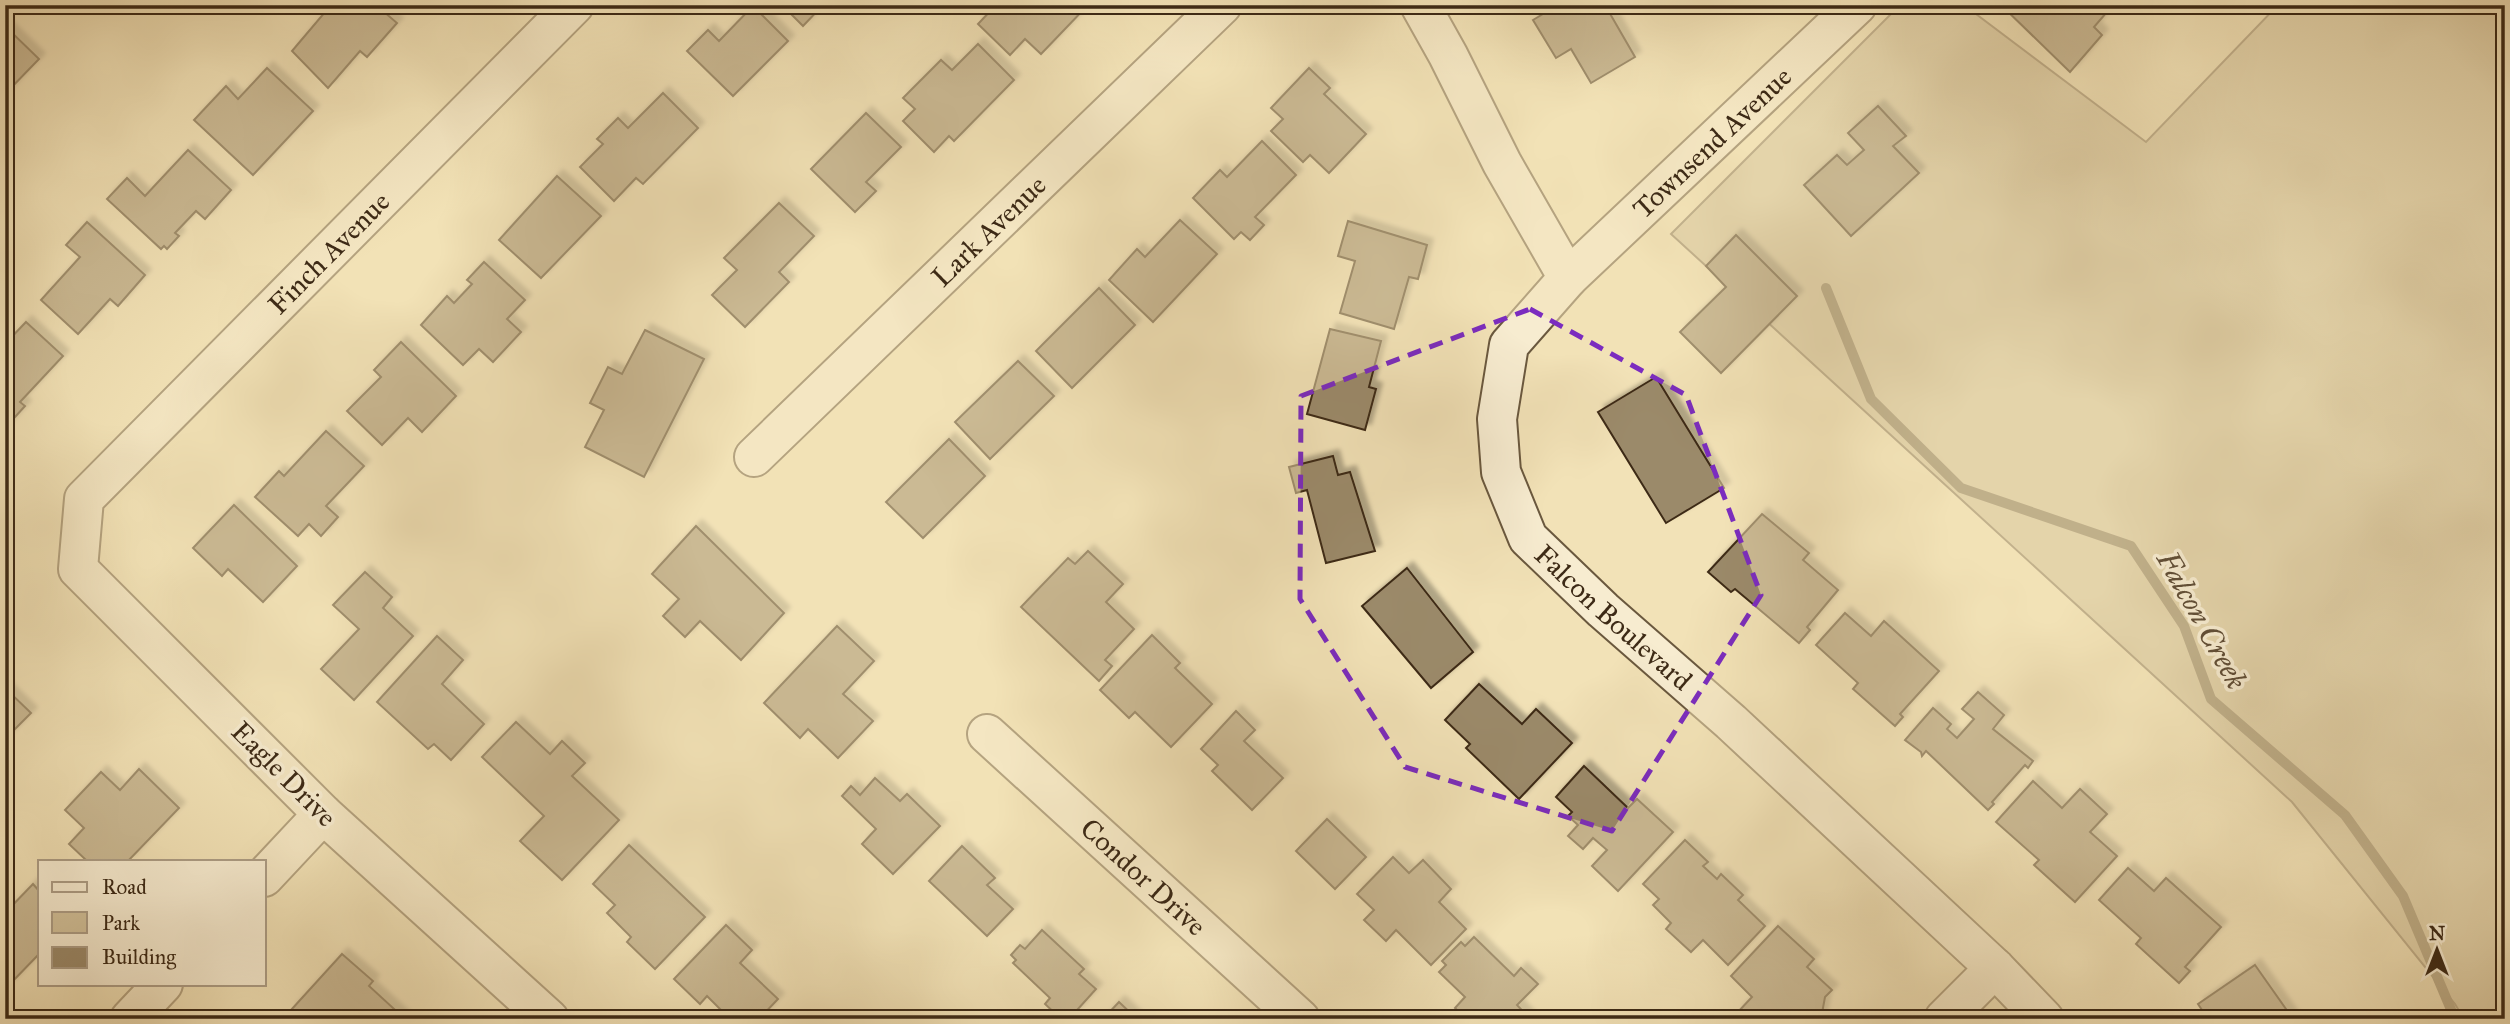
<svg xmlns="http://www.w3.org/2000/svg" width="2510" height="1024" viewBox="0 0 2510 1024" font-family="'IM FELL Great Primer',serif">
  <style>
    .green { fill: #d3c39c; stroke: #887659; stroke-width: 2 }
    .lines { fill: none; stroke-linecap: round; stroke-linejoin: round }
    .stream { stroke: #847356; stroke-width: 10 }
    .building { fill: #9b8a6a; stroke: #3d2a16; stroke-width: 2; filter: url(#shadow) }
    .minor-casing { stroke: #6a583e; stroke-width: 42 }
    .minor { stroke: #f7ecd0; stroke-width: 38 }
    .marked { fill: none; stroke: #7b2cbf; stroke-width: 5; stroke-dasharray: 14 9; stroke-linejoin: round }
    .labels { text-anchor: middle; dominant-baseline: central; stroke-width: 7; stroke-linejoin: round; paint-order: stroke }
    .street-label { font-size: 28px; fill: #3d2a16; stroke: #f7ecd0 }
    .water-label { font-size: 30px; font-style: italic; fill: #614e36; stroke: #f7ecd0 }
  </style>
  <defs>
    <filter id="shadow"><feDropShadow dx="6" dy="-6" stdDeviation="2" flood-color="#0004"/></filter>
  </defs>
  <rect width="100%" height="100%" fill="#f2e2b7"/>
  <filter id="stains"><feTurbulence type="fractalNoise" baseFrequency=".00286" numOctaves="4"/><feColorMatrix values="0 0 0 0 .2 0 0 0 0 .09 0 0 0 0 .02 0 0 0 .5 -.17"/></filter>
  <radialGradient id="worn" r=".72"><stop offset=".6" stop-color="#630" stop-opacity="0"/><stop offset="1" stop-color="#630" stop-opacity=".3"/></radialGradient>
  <polygon class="green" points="1900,5 1964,5 2146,142 2278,5 2505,5 2505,1019 2464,1019 2455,1004 2292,802 1671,234"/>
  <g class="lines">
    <polyline class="stream" points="1826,288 1871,399 1961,488 2131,546 2184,626 2211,699 2345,815 2403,896 2455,1019"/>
  </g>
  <g class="building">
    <polygon points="331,5 376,5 397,23 367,57 360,51 328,88 292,51"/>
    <polygon points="782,5 823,5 803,26"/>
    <polygon points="996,5 1088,5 1041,54 1025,39 1010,55 978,24"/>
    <polygon points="1558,5 1605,5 1635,57 1591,83 1571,49 1556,58 1533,20"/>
    <polygon points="2001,5 2113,5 2094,27 2102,35 2070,72"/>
    <polygon points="753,6 788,41 733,96 687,51 708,30 719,41"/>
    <polygon points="5,26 39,59 5,94"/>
    <polygon points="978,44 1014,80 954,141 949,136 934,152 903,121 915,109 903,98 941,60 952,70"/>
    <polygon points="267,68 313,111 253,175 194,120 226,86 238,99"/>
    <polygon points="1309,68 1330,88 1324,94 1366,134 1329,173 1310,155 1303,162 1271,131 1283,119 1271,108"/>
    <polygon points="663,93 698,128 643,184 636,178 614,201 580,167 603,144 597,139 618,118 628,128"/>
    <polygon points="1878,106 1906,136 1893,146 1919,173 1851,236 1804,185 1837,155 1847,165 1864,150 1848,133"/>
    <polygon points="866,113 901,147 866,182 876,191 855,212 811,169"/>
    <polygon points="1262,141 1296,175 1255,217 1264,225 1250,240 1241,232 1234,239 1193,198 1220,170 1227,177"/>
    <polygon points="188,150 231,190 205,219 196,211 175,233 179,236 167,249 164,246 161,249 107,199 127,178 145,196"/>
    <polygon points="557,176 601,216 541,278 499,240"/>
    <polygon points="779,203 814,236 779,272 789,282 745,327 712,295 737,270 724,258"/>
    <polygon points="1180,220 1217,254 1153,322 1109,280 1137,249 1145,257"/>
    <polygon points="1348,221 1427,245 1418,279 1409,277 1394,329 1340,313 1355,261 1338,256"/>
    <polygon points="87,222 145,275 118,306 110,299 78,334 41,300 80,257 66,245"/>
    <polygon points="1736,235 1797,296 1721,373 1680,332 1726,287 1706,266"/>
    <polygon points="484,262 525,300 507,319 521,332 493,362 479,349 463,365 421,325 447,296 454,303 472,284 467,280"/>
    <polygon points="1099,288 1135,325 1072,388 1036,351"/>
    <polygon points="26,322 63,356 20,402 25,406 5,428 5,344"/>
    <polygon points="1330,329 1381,341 1369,387 1376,389 1365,430 1307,414"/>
    <polygon points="645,330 704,359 644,477 585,447 604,410 590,403 608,367 622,374"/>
    <polygon points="401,342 456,396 422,432 408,418 382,445 347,411 381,377 374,370"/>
    <polygon points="1018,361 1054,396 990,459 955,422"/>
    <polygon points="1656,377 1724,488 1666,523 1598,412"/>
    <polygon points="326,431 364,466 326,506 338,517 321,536 309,524 298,536 255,497 279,471 284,476"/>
    <polygon points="949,439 985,476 923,538 886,502"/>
    <polygon points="1333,456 1338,475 1350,472 1375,551 1326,563 1307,490 1296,493 1289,467"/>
    <polygon points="234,505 297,566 263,602 228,569 222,576 193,548"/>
    <polygon points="1762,514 1809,553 1803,560 1838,590 1807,627 1810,630 1799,643 1735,589 1731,592 1708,572"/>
    <polygon points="696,526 784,613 741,660 700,621 685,637 663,616 679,599 652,574"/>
    <polygon points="1088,551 1123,584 1106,602 1134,629 1105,660 1112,666 1099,681 1021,607 1068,558 1075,564"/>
    <polygon points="1407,568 1473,652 1431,688 1362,606"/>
    <polygon points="365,572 392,597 383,608 413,636 354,700 321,669 359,629 333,605"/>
    <polygon points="1845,613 1871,636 1884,621 1939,671 1900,714 1903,717 1895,726 1853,689 1858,683 1816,645"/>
    <polygon points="837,626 874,661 843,694 873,721 838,758 808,729 800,738 764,703"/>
    <polygon points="1152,635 1180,663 1175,668 1212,704 1171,747 1135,712 1129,718 1100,690"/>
    <polygon points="437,636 463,660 442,684 484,724 451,760 434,744 428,749 377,702"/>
    <polygon points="1479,684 1522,724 1536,709 1572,743 1519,799 1466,748 1470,744 1445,720"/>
    <polygon points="5,688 31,713 5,739"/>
    <polygon points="1978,692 2004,715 1993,729 2033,761 2028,768 2025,765 1992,802 1994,804 1988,810 1926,751 1922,756 1921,752 1905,740 1933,708 1951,724 1947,729 1957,738 1974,719 1962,709"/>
    <polygon points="1236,711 1255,730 1244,741 1283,778 1252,810 1212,771 1218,765 1201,749"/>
    <polygon points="516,722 550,754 562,741 585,763 572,776 619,820 562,880 520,841 544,816 482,757"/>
    <polygon points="1584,766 1628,808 1637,799 1673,832 1618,891 1592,866 1607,850 1593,838 1583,849 1568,836 1578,825 1568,816 1572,812 1556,797"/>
    <polygon points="139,769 179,808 128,861 87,861 69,844 84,828 65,810 101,772 120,790"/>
    <polygon points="875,778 900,801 907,794 940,826 893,874 862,844 876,829 842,796 851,786 860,795"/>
    <polygon points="2033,781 2062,808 2080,789 2107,814 2090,832 2117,856 2075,902 2034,865 2039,860 1996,822"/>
    <polygon points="1327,819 1366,857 1335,889 1296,851"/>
    <polygon points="1685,840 1708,862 1703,866 1717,879 1721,874 1743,895 1738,900 1765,926 1728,965 1703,940 1691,952 1666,929 1671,923 1653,905 1659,899 1643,884"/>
    <polygon points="629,845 705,917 655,969 627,942 631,937 607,913 615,905 593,884"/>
    <polygon points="962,846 995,878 987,885 1013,909 987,936 929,881"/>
    <polygon points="1393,857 1409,873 1423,860 1451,889 1439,902 1466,929 1431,965 1396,930 1386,941 1364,920 1374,910 1357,894"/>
    <polygon points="2128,868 2154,891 2166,878 2221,927 2185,967 2190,971 2179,983 2136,944 2141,938 2099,900"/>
    <polygon points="33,884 40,892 40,953 8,986 5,983 5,913"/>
    <polygon points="726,925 752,950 740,963 778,999 759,1019 730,1019 707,996 700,1004 674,979"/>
    <polygon points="1778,926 1814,959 1807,967 1832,990 1825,997 1821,1019 1743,1019 1737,1013 1752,997 1731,976"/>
    <polygon points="1042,930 1084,969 1079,974 1096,989 1069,1019 1061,1019 1045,1004 1050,998 1013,963 1016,960 1011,955 1020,945 1025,949"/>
    <polygon points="1474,937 1514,976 1521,968 1538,984 1517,1005 1530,1019 1466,1019 1455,1008 1465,997 1439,972 1446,965 1442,961 1461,942 1465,946"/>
    <polygon points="342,954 373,981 369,986 405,1019 300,1019 291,1010"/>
    <polygon points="2255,965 2293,1019 2233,1019 2228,1013 2220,1019 2208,1019 2198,1004"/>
    <polygon points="1119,1002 1137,1019 1103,1019"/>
  </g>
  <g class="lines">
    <g class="minor-casing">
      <g id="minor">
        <path id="s1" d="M1420,5L1448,55L1502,163L1568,278L1509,345L1497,419L1501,472L1528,538L1603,610L1731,722L1995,968L2044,1019"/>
        <path id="s2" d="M1568,278L1857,5"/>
        <path id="s3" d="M754,457L1222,5"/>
        <path id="s4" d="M987,734L1300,1019"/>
        <polyline points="264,877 323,814"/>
        <polyline points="130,1019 163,984"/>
        <path id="s5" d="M549,1019L323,814L78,569L84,499L574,5"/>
        <polyline points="1944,1019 1995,968"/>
      </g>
    </g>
    <use href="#minor" class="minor"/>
  </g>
  <path d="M0 0H2510V1024H0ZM1530,309L1686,395L1761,595L1612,831L1405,767L1300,599L1301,396Z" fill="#f2e2b7" fill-opacity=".55" fill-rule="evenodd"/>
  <path class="marked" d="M1530,309L1686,395L1761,595L1612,831L1405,767L1300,599L1301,396Z"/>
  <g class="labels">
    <g class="street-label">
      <text stroke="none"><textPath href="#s2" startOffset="198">Townsend Avenue</textPath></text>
      <text stroke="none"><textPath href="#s3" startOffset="326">Lark Avenue</textPath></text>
      <text stroke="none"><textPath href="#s5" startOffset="1069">Finch Avenue</textPath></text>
      <text stroke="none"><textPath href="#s1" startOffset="716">Falcon Boulevard</textPath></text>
      <text transform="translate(284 774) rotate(45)">Eagle Drive</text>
      <text stroke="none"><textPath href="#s4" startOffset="212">Condor Drive</textPath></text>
    </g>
    <g class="water-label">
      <text transform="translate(2202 620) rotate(61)">Falcon Creek</text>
    </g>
  </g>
  <rect width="2510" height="1024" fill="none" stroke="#f2e2b7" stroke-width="28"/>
  <rect x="7" y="7" width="2496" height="1010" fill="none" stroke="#3d2a16" stroke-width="3.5"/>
  <rect x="14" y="14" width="2482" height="996" fill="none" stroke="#3d2a16" stroke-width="2"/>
  <rect x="38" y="860" width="228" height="126" fill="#f7ecd0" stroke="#ad9e86" stroke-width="2"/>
  <rect x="52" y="882" width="35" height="10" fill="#f7ecd0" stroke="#ad9e86" stroke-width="2"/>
  <text x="102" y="894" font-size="21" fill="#3d2a16">Road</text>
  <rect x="52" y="912" width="35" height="21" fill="#d3c39c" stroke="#ad9e86" stroke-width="2"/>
  <text x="102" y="930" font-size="21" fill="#3d2a16">Park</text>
  <rect x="52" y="947" width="35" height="21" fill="#9b8a6a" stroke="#ad9e86" stroke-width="2"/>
  <text x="102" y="964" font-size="21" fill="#3d2a16">Building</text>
  <g transform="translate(2437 950)" stroke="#f7ecd0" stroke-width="5" paint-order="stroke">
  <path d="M0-5L12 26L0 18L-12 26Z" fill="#3d2a16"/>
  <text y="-10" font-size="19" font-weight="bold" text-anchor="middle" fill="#3d2a16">N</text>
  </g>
  <rect width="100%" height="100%" filter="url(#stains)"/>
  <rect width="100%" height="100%" fill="url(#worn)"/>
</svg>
